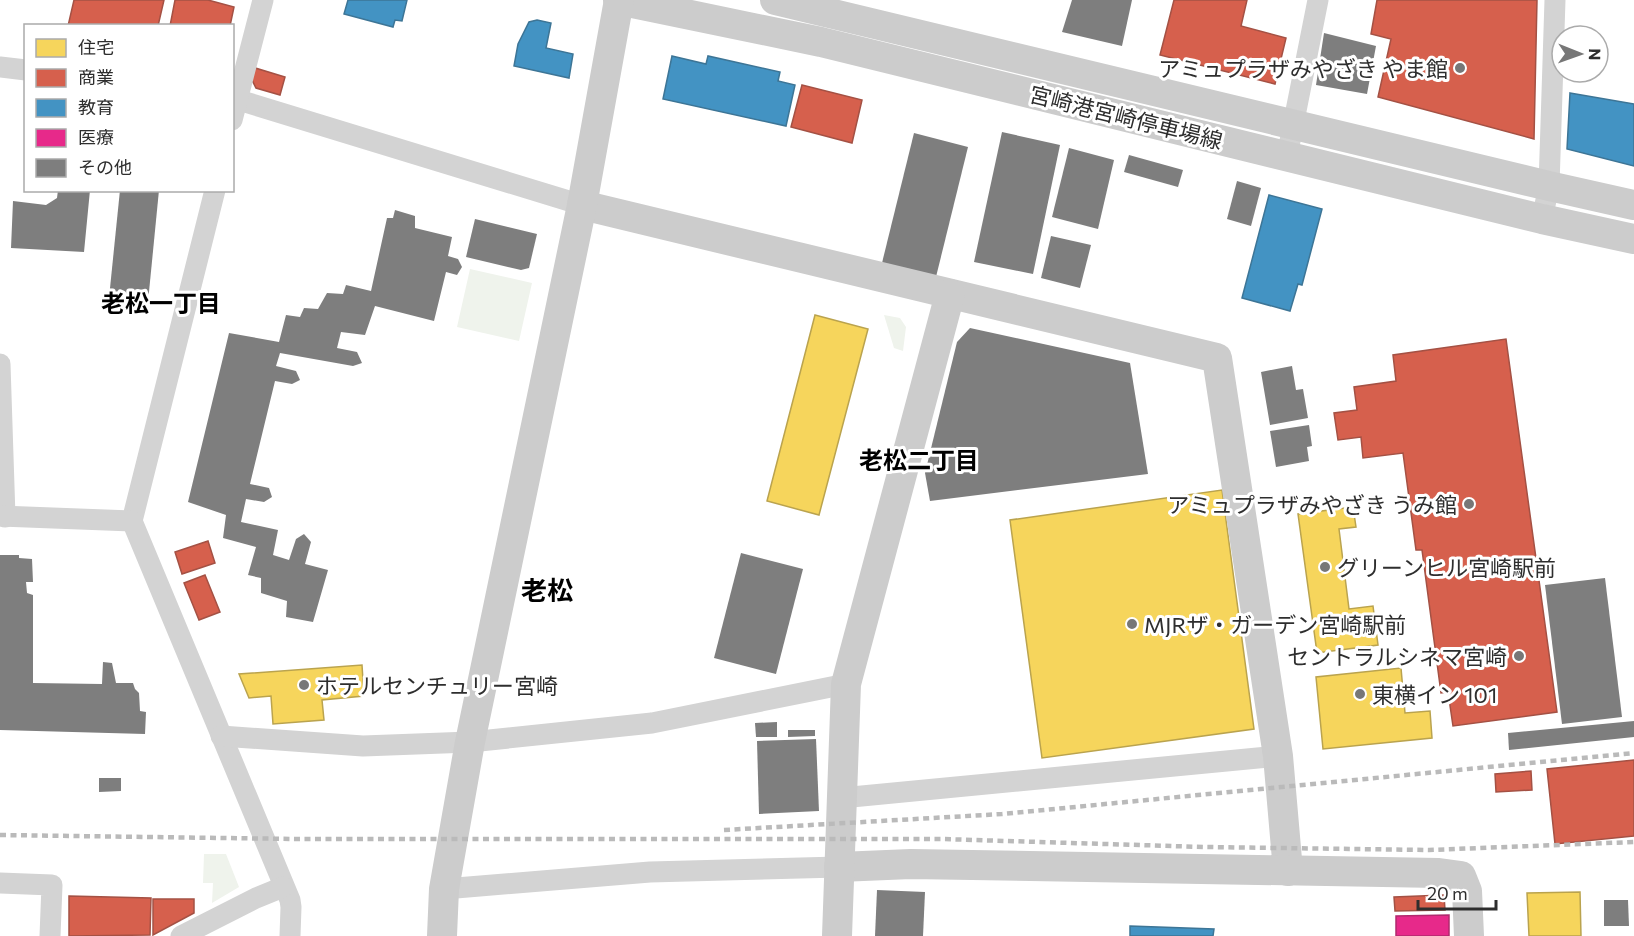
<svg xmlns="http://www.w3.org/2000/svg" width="1634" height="936" viewBox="0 0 1634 936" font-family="Commissioner,'Noto Sans JP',sans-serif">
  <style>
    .green { fill: #eff3ec }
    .homes { fill: #f6d55c; stroke: #baa34e; stroke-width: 1.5 }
    .shops { fill: #d6604d; stroke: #a45144; stroke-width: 1.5 }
    .schools { fill: #4393c3; stroke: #3d7596; stroke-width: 1.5 }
    .health { fill: #e7298a; stroke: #b02a6e; stroke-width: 1.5 }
    .building { fill: #7e7e7e }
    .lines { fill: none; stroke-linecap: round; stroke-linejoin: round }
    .street { stroke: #d3d3d3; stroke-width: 21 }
    .secondary { stroke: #ccc; stroke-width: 30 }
    .rail { stroke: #bababa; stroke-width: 4.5; stroke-dasharray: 6 4.5; stroke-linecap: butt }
    .poi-dot { fill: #777; stroke: #fff; stroke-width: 2 }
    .labels { text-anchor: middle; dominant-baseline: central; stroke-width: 6; stroke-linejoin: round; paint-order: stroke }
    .poi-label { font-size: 22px; fill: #2e2e2e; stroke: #fff; text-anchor: start }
    .street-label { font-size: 22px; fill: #2e2e2e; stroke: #fff }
    .neighbourhood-label { font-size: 24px; font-weight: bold; fill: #000; stroke: #fff }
    .quarter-label { font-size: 26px; font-weight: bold; fill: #000; stroke: #fff }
  </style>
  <rect width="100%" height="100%" fill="#fff"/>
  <g class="green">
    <polygon points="470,269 532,283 519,341 457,327"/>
    <polygon points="884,315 900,318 906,327 903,351 894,348"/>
    <polygon points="204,854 226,854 239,887 212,903 213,883 203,883"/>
  </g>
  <g class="homes">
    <polygon points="815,315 868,329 819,515 767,501"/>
    <polygon points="1222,490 1254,729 1042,758 1010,520"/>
    <polygon points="1353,507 1356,527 1339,529 1349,609 1373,606 1378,645 1317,653 1298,514"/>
    <polygon points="362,665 364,696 322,700 324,720 273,724 271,696 249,698 239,674"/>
    <polygon points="1401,668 1405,713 1430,711 1432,738 1323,749 1316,677"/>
    <polygon points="1580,892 1581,936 1529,936 1527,893"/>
  </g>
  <g class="shops">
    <polygon points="74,0 164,0 158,26 68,26"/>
    <polygon points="175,0 208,0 234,7 230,26 170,26"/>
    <polygon points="1174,0 1247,0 1241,26 1286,38 1275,84 1160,55"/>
    <polygon points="1377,0 1537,0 1534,139 1378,97 1391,39 1371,34"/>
    <polygon points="252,67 285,77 280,95 256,88 251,78"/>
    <polygon points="802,85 862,100 852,143 791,127"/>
    <polygon points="1506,339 1557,712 1453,726 1448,692 1441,693 1422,550 1416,550 1403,453 1363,458 1361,437 1338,440 1334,413 1357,410 1354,387 1396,381 1393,355"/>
    <polygon points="208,541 215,563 182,574 175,552"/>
    <polygon points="205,575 220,612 199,620 184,583"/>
    <polygon points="1634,760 1634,836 1555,844 1547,769"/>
    <polygon points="1531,771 1532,790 1496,792 1495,774"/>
    <polygon points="1444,895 1445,910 1395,911 1394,897"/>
    <polygon points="69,896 151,898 150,935 69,936"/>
    <polygon points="153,899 194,899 194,913 153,935"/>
  </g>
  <g class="schools">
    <polygon points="348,0 407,0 402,21 395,20 393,27 344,14"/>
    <polygon points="537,20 551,23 546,48 573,54 569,78 514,66 518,44 529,22"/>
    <polygon points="672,56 706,64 708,56 780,72 778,81 795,85 786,126 663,99"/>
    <polygon points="1570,93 1634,104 1634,166 1567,149"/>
    <polygon points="1269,195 1322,209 1302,285 1298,284 1290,311 1242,298"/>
    <polygon points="1130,926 1214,929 1213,936 1130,936"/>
  </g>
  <polygon class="health" points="1449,915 1449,936 1396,936 1396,916"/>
  <g class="building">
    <polygon points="1072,0 1132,0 1122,46 1062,32"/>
    <polygon points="1324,33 1376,46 1367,94 1316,85"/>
    <polygon points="1002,132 1060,145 1033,274 974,262"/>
    <polygon points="914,133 968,147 935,281 881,267"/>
    <polygon points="1069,148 1114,160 1098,229 1052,217"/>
    <polygon points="1129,155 1183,170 1178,187 1124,172"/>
    <polygon points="1237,181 1261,188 1251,226 1227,219"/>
    <polygon points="58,190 90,190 84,252 11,248 13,201 46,205 57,198"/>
    <polygon points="120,190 159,190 148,302 109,298"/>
    <polygon points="395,210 415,216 415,228 452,237 448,256 458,259 462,267 457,275 446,272 434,321 375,306 365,335 341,332 337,348 357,352 362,363 353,366 280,353 276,366 296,371 300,380 292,384 275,381 250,484 269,488 272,497 264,502 246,499 241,522 278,530 273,555 289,560 296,539 304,534 311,542 305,564 328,570 313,622 286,617 287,601 261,593 261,578 248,575 256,547 223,538 226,515 188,502 229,333 279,342 286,315 300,317 304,308 318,309 327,293 343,294 346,285 371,291 387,218 393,218"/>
    <polygon points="475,219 537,234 529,268 521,270 466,257"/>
    <polygon points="1051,236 1091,245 1080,288 1041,278"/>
    <polygon points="970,328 1130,363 1148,474 930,501 925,473 957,342"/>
    <polygon points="1292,366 1296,390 1303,389 1308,418 1270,425 1261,372"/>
    <polygon points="1309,425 1312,446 1307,447 1309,461 1276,467 1270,431"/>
    <polygon points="741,553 803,569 776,674 714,658"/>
    <polygon points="0,555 19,555 19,558 32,559 33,582 26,582 27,593 33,595 33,683 102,684 103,662 112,663 116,683 133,683 135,689 139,693 140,711 146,712 145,734 0,730"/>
    <polygon points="1605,578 1622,717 1562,724 1545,585"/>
    <polygon points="1634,721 1634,737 1509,750 1508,733"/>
    <polygon points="777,722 777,737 756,737 755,723"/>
    <polygon points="788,730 815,730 815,736 788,737"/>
    <polygon points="816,739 819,811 759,814 757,741"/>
    <polygon points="99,778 121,778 121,791 99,792"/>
    <polygon points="877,890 925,892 923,936 875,936"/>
    <polygon points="1604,900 1628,900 1629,926 1604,926"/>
  </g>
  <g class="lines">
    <g class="street">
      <polyline points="0,67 26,70"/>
      <polyline points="232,98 582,205"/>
      <polyline points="232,120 263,0"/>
      <polyline points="1287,156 1318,0"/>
      <polyline points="215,190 132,521 290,900 291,907 290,936"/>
      <polyline points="1542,219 1549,186 1555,0"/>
      <polyline points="0,364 5,517"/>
      <polyline points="0,516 132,521"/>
      <polyline points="221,736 363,746 470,742 652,723 846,684"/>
      <polyline points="841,798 1278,756"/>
      <polyline points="0,883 52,885 50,936"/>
      <polyline points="444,889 650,872 839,867"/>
      <polyline points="181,936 256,898 283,887"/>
    </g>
    <g class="secondary">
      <polyline points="618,0 821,42 1542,219 1634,239"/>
      <polyline points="775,0 1549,186 1634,205"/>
      <polyline points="582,205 1217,358 1278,756 1288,871"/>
      <polyline points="839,867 911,864 1439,873 1461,876 1467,891 1469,936"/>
      <polyline points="442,936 444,889 470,742 582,205 619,0"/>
      <polyline points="837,936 846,684 950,294"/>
    </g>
    <g class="rail">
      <polyline points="724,830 1002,814 1634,753"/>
      <polyline points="0,835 297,839 941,839 1204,847 1429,850 1634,842"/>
    </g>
  </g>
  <g class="poi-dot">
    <circle cx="1460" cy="68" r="6"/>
    <circle cx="1469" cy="504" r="6"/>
    <circle cx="1325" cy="567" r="6"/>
    <circle cx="1132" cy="624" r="6"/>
    <circle cx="1519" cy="656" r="6"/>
    <circle cx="304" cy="685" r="6"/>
    <circle cx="1360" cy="694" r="6"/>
  </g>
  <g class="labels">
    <g class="poi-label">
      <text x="1448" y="68" text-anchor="end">アミュプラザみやざき やま館</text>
      <text x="1457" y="504" text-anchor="end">アミュプラザみやざき うみ館</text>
      <text x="1337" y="567">グリーンヒル宮崎駅前</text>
      <text x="1144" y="624">MJRザ・ガーデン宮崎駅前</text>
      <text x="1507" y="656" text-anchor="end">セントラルシネマ宮崎</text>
      <text x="316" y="685">ホテルセンチュリー宮崎</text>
      <text x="1372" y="694">東横イン 101</text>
    </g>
    <g class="street-label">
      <text transform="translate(1126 117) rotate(14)">宮崎港宮崎停車場線</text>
    </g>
    <g class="neighbourhood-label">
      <text x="161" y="302">老松一丁目</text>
      <text x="919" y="459">老松二丁目</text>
    </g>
    <g class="quarter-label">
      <text x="547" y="589">老松</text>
    </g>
  </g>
  <rect x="24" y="24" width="210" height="168" fill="#ffffff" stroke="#ababab" stroke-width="1.5"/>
  <rect x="36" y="39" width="30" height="18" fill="#f6d55c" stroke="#ababab" stroke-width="1.5"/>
  <text x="78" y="54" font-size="18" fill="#2e2e2e">住宅</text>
  <rect x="36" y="69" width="30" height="18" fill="#d6604d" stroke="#ababab" stroke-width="1.5"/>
  <text x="78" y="84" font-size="18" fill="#2e2e2e">商業</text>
  <rect x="36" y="99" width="30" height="18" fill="#4393c3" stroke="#ababab" stroke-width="1.5"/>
  <text x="78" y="114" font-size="18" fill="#2e2e2e">教育</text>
  <rect x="36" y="129" width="30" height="18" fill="#e7298a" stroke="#ababab" stroke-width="1.5"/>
  <text x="78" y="144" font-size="18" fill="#2e2e2e">医療</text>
  <rect x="36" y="159" width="30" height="18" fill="#7e7e7e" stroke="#ababab" stroke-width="1.5"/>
  <text x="78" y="174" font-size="18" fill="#2e2e2e">その他</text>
  <g transform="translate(1580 54) rotate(91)"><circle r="28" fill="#ffffff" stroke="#ababab" stroke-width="1.5"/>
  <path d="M0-4.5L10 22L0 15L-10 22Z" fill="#777777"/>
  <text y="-9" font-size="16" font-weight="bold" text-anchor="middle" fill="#2e2e2e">N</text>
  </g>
  <path d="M1418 900v9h78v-9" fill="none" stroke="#2e2e2e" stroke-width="3"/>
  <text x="1427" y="900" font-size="18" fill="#2e2e2e" stroke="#ffffff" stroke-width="4.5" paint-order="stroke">20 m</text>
</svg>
